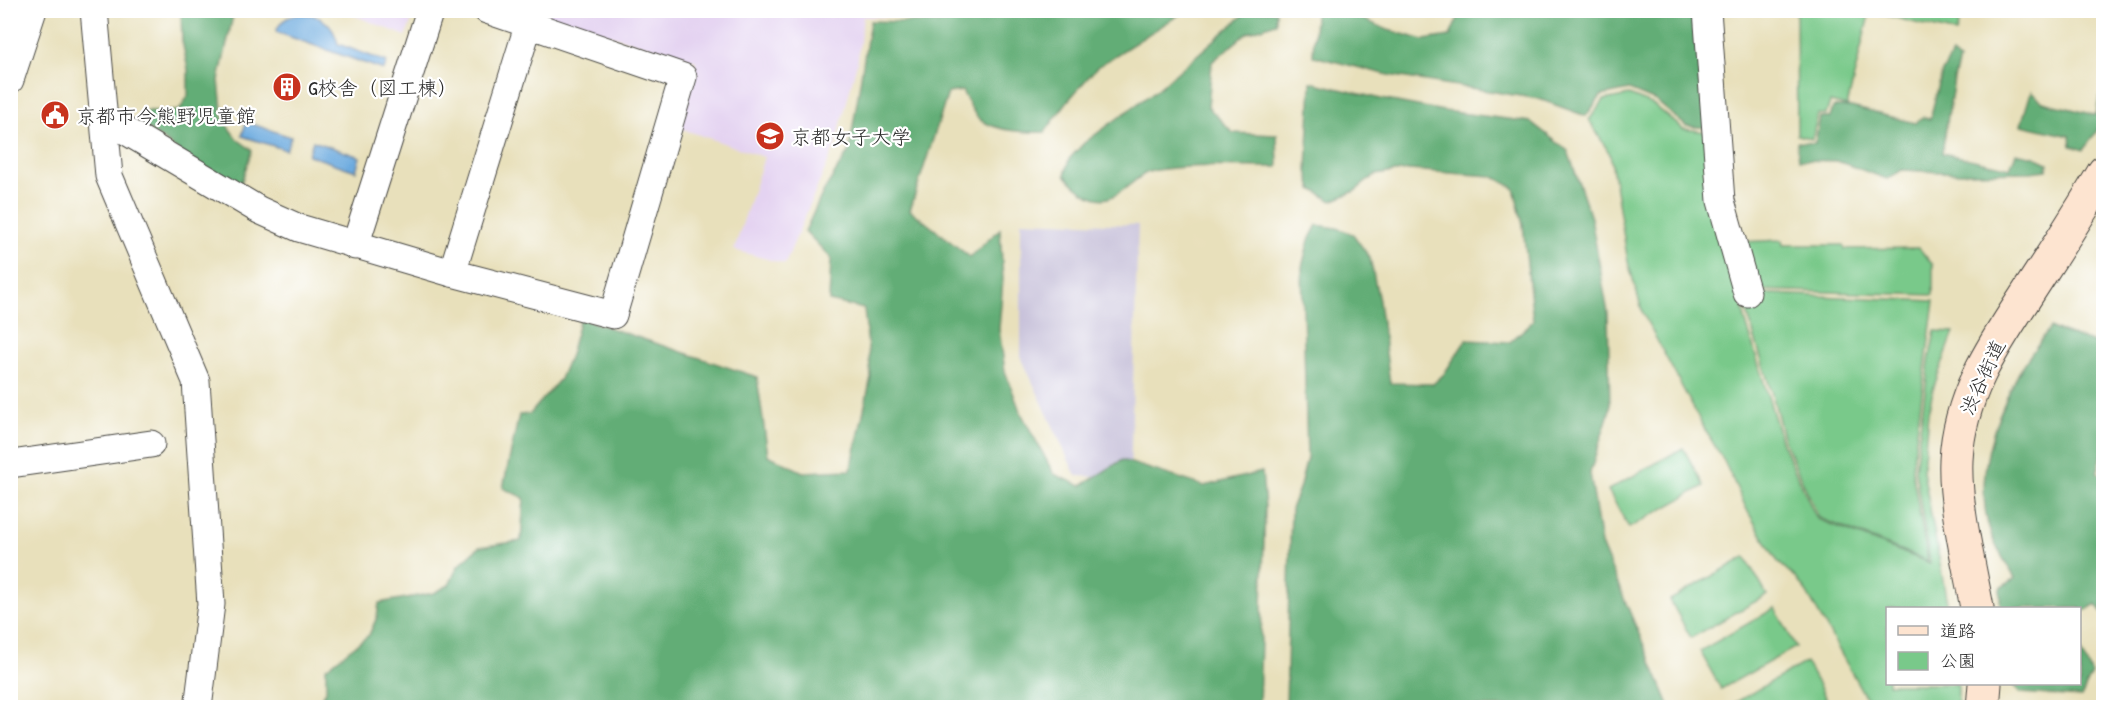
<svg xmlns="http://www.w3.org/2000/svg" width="2114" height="718" viewBox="0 0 2114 718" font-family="'Patrick Hand','Klee One',sans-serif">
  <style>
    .built { fill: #e4d3f1 }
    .industrial { fill: #c6c0d9 }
    .green { fill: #79c98a; stroke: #527a5a; stroke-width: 1.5 }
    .forest { fill: #62ad76; stroke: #466c50; stroke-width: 1.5 }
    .water { fill: #6dabdf; stroke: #4c6b85; stroke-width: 1.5 }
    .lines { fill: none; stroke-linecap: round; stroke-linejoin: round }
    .minor-casing { stroke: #474641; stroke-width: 29 }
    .secondary-casing { stroke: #474641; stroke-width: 35 }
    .minor { stroke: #fff; stroke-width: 27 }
    .secondary { stroke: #fde4d0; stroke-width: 33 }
    .labels { text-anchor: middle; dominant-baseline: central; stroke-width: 4.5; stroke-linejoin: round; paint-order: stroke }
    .poi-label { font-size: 20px; fill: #2b2b2b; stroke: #fff; text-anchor: start }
    .street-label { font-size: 20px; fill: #2b2b2b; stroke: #fff }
  </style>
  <rect width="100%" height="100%" fill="#fff"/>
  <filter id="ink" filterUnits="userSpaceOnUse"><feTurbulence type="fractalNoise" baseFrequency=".0167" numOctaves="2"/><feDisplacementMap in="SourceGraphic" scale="12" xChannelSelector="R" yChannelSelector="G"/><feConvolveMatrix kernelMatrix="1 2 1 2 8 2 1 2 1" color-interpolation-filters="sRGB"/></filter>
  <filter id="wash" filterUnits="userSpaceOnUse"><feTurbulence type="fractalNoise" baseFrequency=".008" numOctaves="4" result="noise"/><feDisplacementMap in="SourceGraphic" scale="24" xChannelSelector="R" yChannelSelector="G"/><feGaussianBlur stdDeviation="1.35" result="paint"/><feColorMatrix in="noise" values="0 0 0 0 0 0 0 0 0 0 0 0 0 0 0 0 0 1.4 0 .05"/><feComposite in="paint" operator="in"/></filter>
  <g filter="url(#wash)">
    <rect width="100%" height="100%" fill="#e8e0bb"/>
    <g class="built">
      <polygon points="545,10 959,11 959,14 951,17 863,17 858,59 836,143 785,264 734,250 764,157 679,128 696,61 543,15"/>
      <polygon points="343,11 415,10 415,11 406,36"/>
    </g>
    <polygon class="industrial" points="1021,221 1138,225 1130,478 1076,476 1021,357"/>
    <g class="green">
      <polygon points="1796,11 1851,11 1869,15 1847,106 1830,102 1826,115 1818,114 1812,139 1797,135"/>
      <polygon points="1881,11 1962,10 1962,11 1956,33 1880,14"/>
      <polygon points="1629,95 1654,105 1683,129 1708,132 1745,319 1782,443 1817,519 1930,563 1915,470 1929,361 1935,331 1954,332 1934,386 1928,413 1923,470 1948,608 1888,608 1888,684 1958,684 1958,707 1871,707 1807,593 1796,578 1778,562 1748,512 1724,461 1704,428 1643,314 1628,262 1610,154 1589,120 1604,100"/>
      <polygon points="1782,240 1783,245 1844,245 1845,249 1919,248 1933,265 1933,295 1752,290 1740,242"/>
      <polygon points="1752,293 1934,301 1912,470 1928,561 1819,518 1784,441 1774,401 1744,302"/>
      <polygon points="1683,448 1704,486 1629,528 1608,490"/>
      <polygon points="1745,557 1767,595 1691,638 1670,600"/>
      <polygon points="1775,608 1796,647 1721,689 1700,651"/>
      <polygon points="1806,662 1827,700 1814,707 1732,707 1731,705"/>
    </g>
    <g class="forest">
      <path d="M979,10L1185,11L1097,67L1067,102L1045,132C1026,133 997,131 980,120C973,114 967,100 962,91L948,93L910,210L970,257L1000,229L1003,279L999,329L1005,371L1020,411L1054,474L1081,486L1122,460L1204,486L1262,472L1265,507L1259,707L314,708L326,691V668L369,635L377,617L379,603L434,593L449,585L458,566L479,547L521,541L524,498L503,488L519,415L530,414L560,379L570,355L580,318L757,377L768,455L803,472L851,470L871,377L864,309L829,301L831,258L805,231L823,192L849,151L870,21L945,23Z"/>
      <polygon points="181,11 234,11 219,80 223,120 237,139 252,150 241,183 212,175 140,123 143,111 179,111 188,96 188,69 182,41"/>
      <path d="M1248,11H1276V23L1247,33L1212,62L1208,107L1233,133L1277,135L1278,167C1239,167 1190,164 1152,171C1138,173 1125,194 1108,198C1092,202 1074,186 1065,175L1069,159L1084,143L1159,88Z"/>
      <polygon points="1318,11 1350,11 1353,15 1388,30 1424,40 1450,36 1461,11 1696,11 1707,128 1686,126 1656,101 1629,90 1601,96 1586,116 1539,99 1388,75 1313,56 1315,15"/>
      <polygon points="1952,54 1959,60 1954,79 1942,153 2010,168 2016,153 2035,157 2048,163 2047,170 2030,172 1962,173 1902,170 1887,179 1837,161 1799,160 1797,142 1815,143 1820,117 1830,118 1833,107 1851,107 1915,123 1923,117 1930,119 1942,72"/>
      <polygon points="1311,82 1381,99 1444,111 1531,122 1568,151 1591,218 1608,313 1610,410 1590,473 1601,544 1670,707 1286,707 1291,509 1300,486 1307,458 1302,267 1309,240 1317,225 1337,228 1353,234 1370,258 1379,301 1390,383 1433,384 1444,374 1466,340 1510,342 1533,321 1523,225 1514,188 1492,176 1409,170 1375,175 1355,191 1332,201 1312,189 1307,171"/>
      <path d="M2031,92L2043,102L2096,115L2099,98L2103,100C2104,123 2097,133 2083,150L2071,146L2070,136L2021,125Z"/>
      <path d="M2050,328L2103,346V451L2097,473L2104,475L2103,614L2096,604L2080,614V608H2000V589L2015,578C2005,561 1993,544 1988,525C1976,474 1993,423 2016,378C2025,361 2038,344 2050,328Z"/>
      <polygon points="2080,650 2092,674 2081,697 2020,693 2013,684 2080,684"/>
    </g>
    <g class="water">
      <path d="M302,14C322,14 334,26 338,44L387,62L384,70L276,32C280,20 289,15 302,14Z"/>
      <polygon points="246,122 291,137 286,150 242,136"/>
      <polygon points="313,141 360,157 356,171 308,155"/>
    </g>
  </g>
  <g filter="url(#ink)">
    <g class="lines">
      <g class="minor-casing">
        <g id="minor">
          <polyline points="94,10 109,176 196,381 211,604 198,708"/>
          <polyline points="1707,10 1721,201 1747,293"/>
          <polyline points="10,80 33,10"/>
          <polyline points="104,118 259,210 299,228 452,273 613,315 683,77 487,10"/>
          <polyline points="355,246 430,10"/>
          <polyline points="452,273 533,10"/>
          <polyline points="10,462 11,464 151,444"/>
        </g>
      </g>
      <g class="secondary-casing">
        <g id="secondary">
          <path d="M1977,608C1969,563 1954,505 1956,460C1959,398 1991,349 2024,299C2051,257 2079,215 2104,172"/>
          <polyline points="1983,708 1985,684"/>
        </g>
      </g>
      <use href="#minor" class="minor"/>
      <use href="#secondary" class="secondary"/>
    </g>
  </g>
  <defs>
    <g id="building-disc" transform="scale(1.5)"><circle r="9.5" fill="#c8321e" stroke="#fff"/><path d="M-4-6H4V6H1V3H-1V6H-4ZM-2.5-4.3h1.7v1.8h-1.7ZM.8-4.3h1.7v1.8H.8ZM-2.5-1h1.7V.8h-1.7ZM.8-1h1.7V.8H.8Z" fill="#fff"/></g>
    <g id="civic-disc" transform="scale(1.5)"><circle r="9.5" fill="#c8321e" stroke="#fff"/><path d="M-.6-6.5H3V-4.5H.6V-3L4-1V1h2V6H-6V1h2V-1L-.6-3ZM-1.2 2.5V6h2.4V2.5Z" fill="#fff"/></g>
    <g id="university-disc" transform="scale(1.5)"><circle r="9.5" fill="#c8321e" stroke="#fff"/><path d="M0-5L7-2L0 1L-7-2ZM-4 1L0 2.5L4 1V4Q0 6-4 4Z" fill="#fff"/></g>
  </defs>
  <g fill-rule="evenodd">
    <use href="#building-disc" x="287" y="87"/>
    <use href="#civic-disc" x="55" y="115"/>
    <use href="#university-disc" x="770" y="136"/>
  </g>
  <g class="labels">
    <g class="poi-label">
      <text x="308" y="87">G校舎（図工棟）</text>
      <text x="76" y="115">京都市今熊野児童館</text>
      <text x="791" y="136">京都女子大学</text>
    </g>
    <g class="street-label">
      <text transform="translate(1982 377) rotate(-65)">渋谷街道</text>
    </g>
  </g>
  <rect width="2114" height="718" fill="none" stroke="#fff" stroke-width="36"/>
  <rect x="1886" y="607" width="195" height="78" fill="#ffffff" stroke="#aaaaaa" stroke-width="1.5"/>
  <rect x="1898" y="626" width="30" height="9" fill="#fde4d0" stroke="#aaaaaa" stroke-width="1.5"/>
  <text x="1940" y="637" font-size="18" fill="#2b2b2b">道路</text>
  <rect x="1898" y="652" width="30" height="18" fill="#79c98a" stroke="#aaaaaa" stroke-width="1.5"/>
  <text x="1940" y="667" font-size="18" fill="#2b2b2b">公園</text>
</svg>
